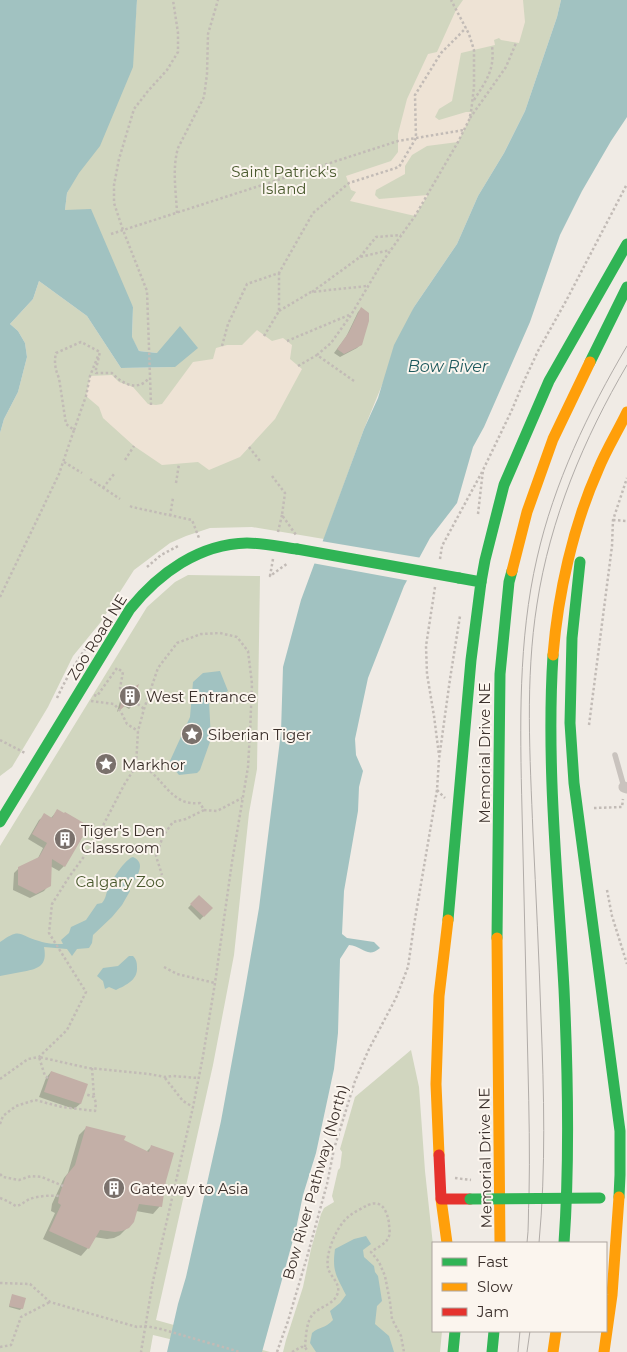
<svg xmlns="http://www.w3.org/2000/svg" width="627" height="1352" viewBox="0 0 627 1352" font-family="Montserrat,sans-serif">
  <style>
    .green { fill: #d1d6bf }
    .plaza { fill: #eee3d5 }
    .water { fill: #a1c2c1 }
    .pier { fill: #f0ebe5 }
    .shadow { fill: #0003 }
    .building { fill: #c3afa7 }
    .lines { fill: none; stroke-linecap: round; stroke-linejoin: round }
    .path { stroke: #c2bbb6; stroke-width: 2.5; stroke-dasharray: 2.5 2.5; stroke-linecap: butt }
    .lane { stroke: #c9c3be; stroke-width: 5.5 }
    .street { stroke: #c9c3be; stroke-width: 11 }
    .fast { stroke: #30b455; stroke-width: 11 }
    .slow { stroke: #ff9f0a; stroke-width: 11 }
    .jam { stroke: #e5322d; stroke-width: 11 }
    .tram { stroke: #b1aca8; stroke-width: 1 }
    .fast-bridge { stroke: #30b455; stroke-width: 11 }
    .labels { text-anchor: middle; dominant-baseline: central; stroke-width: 4; stroke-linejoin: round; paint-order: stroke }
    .park-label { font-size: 15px; fill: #4a5a2e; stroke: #fbf5ee }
    .street-label { font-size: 15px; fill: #3b302b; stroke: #fbf5ee }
    .poi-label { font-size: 15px; fill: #3b302b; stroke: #fbf5ee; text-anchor: start }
    .water-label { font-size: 16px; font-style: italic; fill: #1f5a5e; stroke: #fbf5ee }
  </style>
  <rect width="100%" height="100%" fill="#f0ebe5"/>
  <g class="green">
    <polygon points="137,0 561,0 557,17 525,111 504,153 478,196 457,244 414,307 364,429 324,539 252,527 210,528 186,536 170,543 134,570 100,623 73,656 48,707 12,767 0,776 0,433 4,419 18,392 27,357 25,343 18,331 10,324 33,299 39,281 87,316 121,368 175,367 157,353 139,351 132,338 133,307 65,210 67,193 132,67"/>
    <polygon points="188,575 260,576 257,769 249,813 234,955 213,1065 156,1320 270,1352 223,1352 153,1335 150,1352 0,1352 0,846 147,607 175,582"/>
    <polygon points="411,1050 419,1087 425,1171 433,1245 433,1331 442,1331 440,1352 283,1352 286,1340 303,1287 311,1249 321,1214 324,1208 334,1202 332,1196 338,1170 340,1168 342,1152 340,1149 355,1097"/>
  </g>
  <g class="plaza">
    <polygon points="463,0 523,0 525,22 519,43 501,40 499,38 494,40 495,45 461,53 452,101 439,109 435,117 439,120 466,112 471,112 469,120 458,142 427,146 412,155 405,166 405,174 376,190 375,195 379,199 428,195 415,216 350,201 356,192 351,190 346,176 391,161 398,152 398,134 407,99 428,54 437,52 456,10"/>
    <polygon points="257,330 272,341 283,338 292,345 290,359 302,369 275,419 240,457 209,470 198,462 162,465 134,446 103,418 99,407 86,396 90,376 112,375 119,382 133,387 148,404 156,405 162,404 193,362 213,359 216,348 227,345 242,345"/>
  </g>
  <g class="water">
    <polygon points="0,0 137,0 133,67 100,146 79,173 67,193 65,210 91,209 133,307 132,337 139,351 157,353 180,326 198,348 175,367 121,368 87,316 39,281 33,299 10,324 18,331 25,343 27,357 18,392 4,419 0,433"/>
    <path d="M561,0H627V117L611,141L582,191L560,235L530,322L484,427L473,447L457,503L430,538L404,586L368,678L355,739L356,755L363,771L359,787L358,811L344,891L342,934L347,938L374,942L380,948C367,959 363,946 349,945L340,959L338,1033L334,1069L316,1153L303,1195L296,1229L262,1352H167L178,1304L186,1277L221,1121L244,995L259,908L281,732L283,667L301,600L364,429L378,398L394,345L414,307L457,244L478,196L504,153L525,111L557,17Z"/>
    <polygon points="220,671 228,691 209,701 211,739 200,770 197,773 179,775 169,763 190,717 193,682 203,673"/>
    <path d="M133,857C144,862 140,871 135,880H130L129,883L130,891L122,905L112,917L93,935L92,943L89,948L77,949L72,956L67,949L44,947C48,967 37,969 21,972C14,973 7,975 0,976V942C21,927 18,935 39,941C47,944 56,944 63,944L61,940L69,933L71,927L86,920L97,904L102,903C106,898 106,894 108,888C112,880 125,859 133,857Z"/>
    <path d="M129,956H133C136,959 137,962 137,967C138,980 126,985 116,990L109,987L105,989L103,981L97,976L103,968L118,966Z"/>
    <path d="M366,1236L371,1244L363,1250L364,1257L374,1266L375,1272L378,1276L382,1301L377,1306L375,1324L389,1336L394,1352H316L310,1343L312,1333C320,1326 325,1329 333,1320L330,1311L340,1303L346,1295C336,1275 332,1271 335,1249L354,1239Z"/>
  </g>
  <polygon class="pier" points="321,541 422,558 410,581 312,563"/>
  <g class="shadow">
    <polygon points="362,308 361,344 357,348 340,357 334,353 346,337 358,312"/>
    <polygon points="125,694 132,706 129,709 124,706 117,712 121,698"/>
    <polygon points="57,811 64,866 59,871 50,866 49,885 44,891 30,898 13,890 14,873 19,868 37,860 43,848 28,839 39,820 45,815 51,818"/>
    <polygon points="199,896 211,908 200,920 188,908"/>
    <polygon points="51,1072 86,1085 80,1104 74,1109 39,1097 46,1078"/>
    <polygon points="87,1127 122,1140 146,1152 152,1146 165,1181 160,1206 153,1214 136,1211 128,1227 120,1235 114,1238 107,1239 94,1237 88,1248 81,1256 43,1239 55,1213 51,1211 52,1204 64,1178 68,1173 79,1135"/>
    <polygon points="12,1296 22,1308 20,1310 9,1307"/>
  </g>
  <g class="building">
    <polygon points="361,307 369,313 369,321 362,345 344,354 337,349 349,332"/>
    <polygon points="139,684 135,695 139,699 133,707 128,703 119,711 124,693"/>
    <polygon points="57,809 64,813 65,812 89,826 65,867 52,859 51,886 36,894 18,885 18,867 39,857 47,843 32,834 44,813 52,818"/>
    <polygon points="199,895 213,908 204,917 190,904"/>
    <polygon points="51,1071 88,1084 81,1104 44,1092"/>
    <polygon points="86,1126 126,1136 124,1140 149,1152 151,1145 174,1153 166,1181 162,1207 139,1204 134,1222 129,1228 122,1231 115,1232 100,1230 89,1249 49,1231 61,1205 58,1203 59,1196 66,1176 75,1165"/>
    <polygon points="12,1294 26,1298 23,1309 9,1306"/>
  </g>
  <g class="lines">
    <g class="path">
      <path d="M474,100C486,81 495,70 492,46"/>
      <polyline points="470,118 506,67 516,43"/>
      <path d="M177,213C176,191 172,169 178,148L204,97L207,74L208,34L218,0"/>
      <polyline points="111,234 398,141 464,130"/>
      <polyline points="360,257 376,237 401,235"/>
      <polyline points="312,292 360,257 390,250"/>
      <polyline points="279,311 311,292 367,286"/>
      <polyline points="264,336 279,311 279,273"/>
      <polyline points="287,341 349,315"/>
      <polyline points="222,346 228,324 247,284 279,273 313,213 349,183 399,167 416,138 415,95 441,53 466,28"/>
      <polyline points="298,366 317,355"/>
      <polyline points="354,381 317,355 331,343 351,315 383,261 415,216 458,142 469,120 471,112 474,87 474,50 469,34 451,0"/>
      <polyline points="151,405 147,291 123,230 114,203 114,185 119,159 134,109 148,91 167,70 178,52 178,33 173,0"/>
      <polyline points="74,430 86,396 90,376 98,356"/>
      <polyline points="249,447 260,461"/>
      <polyline points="125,460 134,446"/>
      <polyline points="64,462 82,473"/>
      <polyline points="272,476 285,493 282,515 296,535"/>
      <polyline points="90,479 120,499"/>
      <polyline points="176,483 179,464"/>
      <polyline points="103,488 114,474"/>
      <polyline points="130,506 132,507 192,520 199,538"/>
      <polyline points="478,514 483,470 511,412 524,381 538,351 566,301 627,184"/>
      <polyline points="170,516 173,498"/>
      <polyline points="613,520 627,521"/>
      <polyline points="278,532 282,515"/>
      <polyline points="273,559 270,576 288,563"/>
      <polyline points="440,559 442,546 482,472"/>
      <polyline points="147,567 161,555 180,545"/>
      <polyline points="435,587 426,646 427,674 434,716 439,755"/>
      <path d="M0,597L59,474L74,430L66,424L59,378C55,369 54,362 56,353L81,342L100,352L96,369V373H112C122,384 138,392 149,378"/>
      <polyline points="94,695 97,696 117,668 123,672 120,688 124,693 144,709"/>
      <path d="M57,698C67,676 79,657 94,637"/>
      <polyline points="91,701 114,704 121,712 127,724 138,731"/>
      <polyline points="589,725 612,546 613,520 627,478"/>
      <polyline points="0,740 25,753"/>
      <path d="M136,766C141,768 147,769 151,772C167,786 175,806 200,803L204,810L186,819L173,822L163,836L156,856L162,875"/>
      <polyline points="437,790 445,798"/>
      <polyline points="594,808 622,807 623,799"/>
      <polyline points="204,810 217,811 242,798"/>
      <polyline points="607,890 612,916 627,964"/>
      <polyline points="164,967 177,974 215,983"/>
      <polyline points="92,1068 94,1097"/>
      <polyline points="48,1078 45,1076 39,1057 88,1068 149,1074 165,1077 173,1076 198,1078"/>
      <polyline points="165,1078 183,1101 193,1107"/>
      <polyline points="0,1079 28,1059 39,1057 67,1030 86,992 49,933 52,904 69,877 94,843 124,785 136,766 138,731 144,709 158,668 177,643 201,634 220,633 237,637 248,651 252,684 250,733 248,767 232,862 215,983 203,1056 193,1107 153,1281 141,1352"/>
      <polyline points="0,1124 3,1116 16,1106 35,1100 62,1107 95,1111 96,1103 94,1097 85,1094"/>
      <polyline points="0,1174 3,1177 19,1180 31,1176 42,1177 63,1186"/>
      <polyline points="455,1178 471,1180"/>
      <path d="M0,1198L7,1201L16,1206C22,1205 25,1201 30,1199C37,1196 52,1195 59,1196"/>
      <polyline points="0,1283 30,1284 50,1302 137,1327 145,1326 161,1329 240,1352"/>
      <polyline points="0,1347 11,1345 21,1317 50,1302"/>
      <path d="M305,1347C306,1337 306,1322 313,1314C320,1306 335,1305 338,1292C340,1283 330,1276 328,1268C325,1253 337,1226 348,1217C354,1212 362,1208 368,1205C382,1199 387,1211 389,1223C389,1228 391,1234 388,1238C386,1244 376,1248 371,1252L379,1262L385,1276L390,1302L392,1319L401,1336L404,1352"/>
      <polyline points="277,1352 288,1321 307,1257 327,1184 334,1149 355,1081 369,1049 396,998 408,967 414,925 437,790 439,759 450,679 460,616"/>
      <polyline points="292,1352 301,1347 305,1347 308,1352"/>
    </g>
    <polyline class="lane" points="615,755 624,787"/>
    <polyline class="street" points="624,787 627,788"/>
    <g class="fast">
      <polyline points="590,362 627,287"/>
      <polyline points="580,562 572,638 570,723 574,783 620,1131 620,1175 619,1197"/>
      <polyline points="481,582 485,560 504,485 549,381 627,244"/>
      <path d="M553,655C546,766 558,878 564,989C568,1074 570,1158 564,1243"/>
      <path d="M0,822L130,609C159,573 199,544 247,543C264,543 281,547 297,549"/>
      <polyline points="448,920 471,660 481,582 459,578"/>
      <polyline points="497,938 500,674 509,582 512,571"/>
      <polyline points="453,1352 455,1331"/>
      <polyline points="492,1352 494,1331"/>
    </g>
    <g class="slow">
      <polyline points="512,571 527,512 553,439 590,362"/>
      <path d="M553,655C558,594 573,526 598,470C606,450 618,431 627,412"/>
      <polyline points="497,938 500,1243"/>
      <polyline points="439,1155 436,1084 439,996 448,920"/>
      <polyline points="441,1199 447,1243"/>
      <polyline points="553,1352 556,1331"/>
      <polyline points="604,1352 612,1295 619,1197"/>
    </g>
    <polyline class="jam" points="439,1155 441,1199 470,1199"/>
    <g class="tram">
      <path d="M527,1243C529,1228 528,1212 529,1197C530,1154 529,1111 528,1068C526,982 524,896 522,810C520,726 518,640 537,558C554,483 588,412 627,346"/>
      <path d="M539,1243C546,1168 544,1093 541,1018C539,957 536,895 533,833C530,757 525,680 537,604C550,519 584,438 627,365"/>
      <polyline points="518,1352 520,1331"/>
      <polyline points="527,1352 530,1331"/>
    </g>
    <g class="fast-bridge">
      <polyline points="297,549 459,578"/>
      <polyline points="470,1199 600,1198"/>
    </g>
  </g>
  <defs>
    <g id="building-disc" transform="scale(1.125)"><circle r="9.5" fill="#7a716c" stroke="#fbf5ee"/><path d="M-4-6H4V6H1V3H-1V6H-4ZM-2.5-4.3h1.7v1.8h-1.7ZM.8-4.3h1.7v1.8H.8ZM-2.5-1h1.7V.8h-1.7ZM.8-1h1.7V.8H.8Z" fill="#fff"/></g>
    <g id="sight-disc" transform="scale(1.125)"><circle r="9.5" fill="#7a716c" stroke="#fbf5ee"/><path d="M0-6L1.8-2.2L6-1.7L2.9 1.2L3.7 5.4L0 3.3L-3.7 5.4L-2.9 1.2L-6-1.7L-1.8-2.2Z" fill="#fff"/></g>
  </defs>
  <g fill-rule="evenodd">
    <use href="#building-disc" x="130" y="696"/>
    <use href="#sight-disc" x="192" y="734"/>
    <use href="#sight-disc" x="106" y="764"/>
    <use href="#building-disc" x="65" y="839"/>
    <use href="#building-disc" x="114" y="1188"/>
  </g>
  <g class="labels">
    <g class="park-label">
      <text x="284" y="171">Saint Patrick's<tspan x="284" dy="17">Island</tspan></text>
      <text x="120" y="881">Calgary Zoo</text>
    </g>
    <g class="street-label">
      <text transform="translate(97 637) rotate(-58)">Zoo Road NE</text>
      <text transform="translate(484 753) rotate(-90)">Memorial Drive NE</text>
      <text transform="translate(485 1158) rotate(-91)">Memorial Drive NE</text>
      <text transform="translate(315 1182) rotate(-74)">Bow River Pathway (North)</text>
    </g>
    <g class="poi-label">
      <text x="146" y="696">West Entrance</text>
      <text x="208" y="734">Siberian Tiger</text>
      <text x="122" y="764">Markhor</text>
      <text x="81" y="830">Tiger's Den<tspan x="81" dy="17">Classroom</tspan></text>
      <text x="130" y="1188">Gateway to Asia</text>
    </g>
    <g class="water-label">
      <text x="448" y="366">Bow River</text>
    </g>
  </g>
  <rect x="432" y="1242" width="175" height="90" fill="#fbf5ee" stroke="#aea6a0"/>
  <rect x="442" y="1258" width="25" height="8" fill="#30b455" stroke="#aea6a0"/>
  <text x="477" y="1267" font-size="15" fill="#3b302b">Fast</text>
  <rect x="442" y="1283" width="25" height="8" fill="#ff9f0a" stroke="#aea6a0"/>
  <text x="477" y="1292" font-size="15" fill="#3b302b">Slow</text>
  <rect x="442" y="1308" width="25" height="8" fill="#e5322d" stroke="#aea6a0"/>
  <text x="477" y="1317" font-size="15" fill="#3b302b">Jam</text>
</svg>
